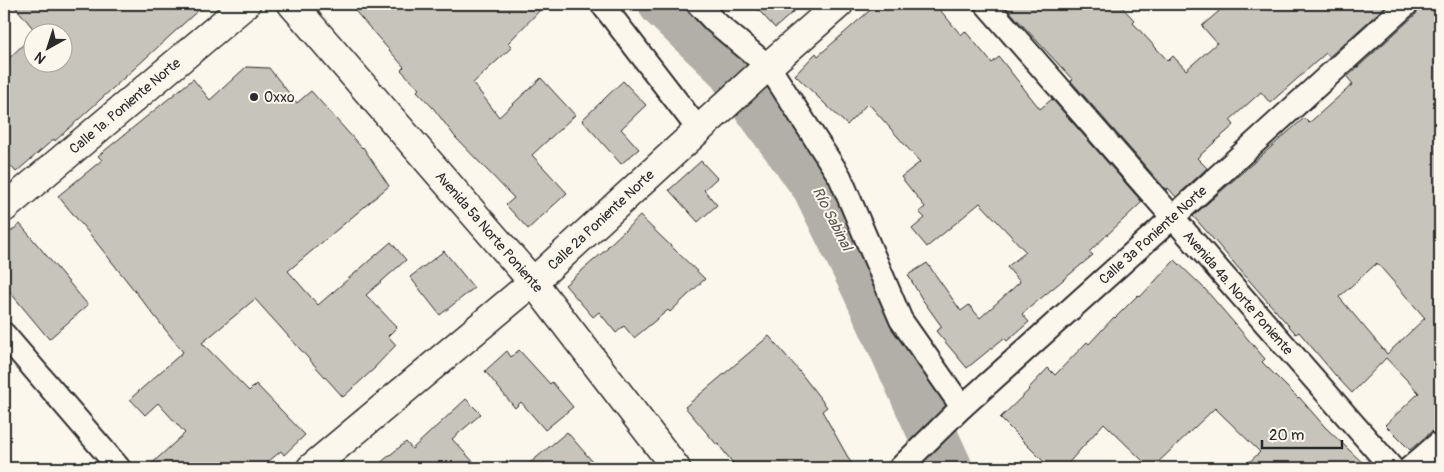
<svg xmlns="http://www.w3.org/2000/svg" width="1444" height="472" viewBox="0 0 1444 472" font-family="Pangolin,sans-serif">
  <style>
    .lines { fill: none; stroke-linecap: round; stroke-linejoin: round }
    .river { stroke: #b1afa7; stroke-width: 49 }
    .building { fill: #c7c4bc; stroke: #2b2b2b; fill-rule: evenodd }
    .street-casing { stroke: #2b2b2b; stroke-width: 26 }
    .secondary-casing { stroke: #2b2b2b; stroke-width: 31 }
    .street { stroke: #fbf7ec; stroke-width: 22 }
    .secondary { stroke: #fbf7ec; stroke-width: 28 }
    .poi-dot { fill: #2b2b2b; stroke: #fbf7ec; stroke-width: 2 }
    .labels { text-anchor: middle; dominant-baseline: central; stroke-width: 4; stroke-linejoin: round; paint-order: stroke }
    .poi-label { font-size: 14px; fill: #2b2b2b; stroke: #fbf7ec; text-anchor: start }
    .street-label { font-size: 14px; fill: #2b2b2b; stroke: #fbf7ec }
    .water-label { font-size: 15px; font-style: italic; fill: #5a5956; stroke: #fbf7ec }
  </style>
  <rect width="100%" height="100%" fill="#fbf7ec"/>
  <filter id="ink" filterUnits="userSpaceOnUse"><feTurbulence type="fractalNoise" baseFrequency=".02" numOctaves="2"/><feDisplacementMap in="SourceGraphic" scale="10" xChannelSelector="R" yChannelSelector="G"/><feConvolveMatrix kernelMatrix="1 2 1 2 8 2 1 2 1" color-interpolation-filters="sRGB"/></filter>
  <g filter="url(#ink)">
    <g class="lines">
      <polyline class="river" points="663,4 728,66 816,186 867,290 948,468"/>
    </g>
    <g class="building">
      <polygon points="13,4 205,4 55,141 54,139 16,172 4,158 4,63 32,36 32,62 62,62 62,32 36,32"/>
      <polygon points="349,4 546,4 508,43 512,47 473,83 499,117 541,78 575,115 532,155 567,193 528,229 506,205 514,198 456,138 434,109 417,91 419,89 401,70 404,67"/>
      <polygon points="753,4 802,4 775,28"/>
      <polygon points="877,4 935,4 961,35 965,31 992,63 999,57 1040,109 1052,99 1142,202 1089,252 1093,255 1022,314 1029,322 1007,341 1004,338 967,368 936,331 942,327 922,299 908,275 927,263 961,311 969,305 980,318 1020,282 1007,267 1026,252 980,203 927,247 912,229 925,218 919,212 925,207 901,177 920,162 868,103 847,125 795,75 816,53 818,56"/>
      <polygon points="1003,4 1119,4 1135,21 1133,23 1168,61 1173,56 1186,70 1217,43 1202,26 1227,4 1388,4 1329,57 1326,53 1270,103 1261,92 1230,120 1234,125 1197,158 1207,168 1176,197 1168,188 1166,190 1161,184 1071,81 1073,80"/>
      <path d="M1420,4H1427L1440,19V429L1431,432L1410,450L1385,425L1419,393L1386,358L1352,393L1336,376L1299,332L1296,334L1193,216L1304,118L1309,123L1353,84L1347,77L1416,14L1419,8ZM1377,263L1425,318L1387,354L1339,297Z"/>
      <polygon points="246,67 269,68 297,103 311,91 362,148 363,147 389,186 288,271 318,305 391,242 406,260 366,295 397,327 388,336 396,345 375,367 375,368 343,397 255,299 202,343 249,391 256,384 305,435 284,455 281,451 261,468 147,468 185,433 158,403 145,415 130,399 183,352 93,238 58,196 102,160 98,156 193,79 210,100"/>
      <polygon points="623,81 646,105 621,129 639,149 621,164 582,120"/>
      <polygon points="701,161 717,178 704,190 717,205 698,222 669,190"/>
      <polygon points="640,216 705,279 670,312 668,310 634,338 624,326 616,333 599,312 593,317 565,285 608,248 607,247"/>
      <polygon points="20,224 88,305 49,339 4,285 4,237"/>
      <polygon points="444,251 474,288 440,315 410,277"/>
      <polygon points="1175,260 1205,289 1265,359 1262,362 1298,398 1299,397 1325,427 1368,468 1243,468 1260,452 1215,408 1152,468 1150,468 1104,423 1064,468 1050,468 1000,418 1029,390 1028,389 1048,368 1055,375 1087,342 1089,344 1114,317 1115,318 1138,295 1140,297"/>
      <polygon points="769,336 796,367 827,407 822,411 854,468 737,468 718,444 717,445 685,407"/>
      <polygon points="519,350 550,384 552,382 573,407 545,430 521,402 515,408 485,371 507,351 511,357"/>
      <polygon points="466,399 481,414 452,439 479,468 374,468 406,442 412,449"/>
      <polygon points="567,432 598,468 524,468"/>
    </g>
    <g class="lines">
      <g class="street-casing">
        <g id="street">
          <polyline points="602,4 699,130"/>
          <polyline points="698,4 714,21 769,67 840,177 901,320 962,407"/>
          <polyline points="986,4 1392,468"/>
          <polyline points="4,334 119,468"/>
          <polyline points="900,468 962,407 1172,218 1407,4"/>
          <polyline points="1410,468 1440,442"/>
        </g>
      </g>
      <g class="secondary-casing">
        <g id="secondary">
          <polyline points="292,4 533,282 676,468"/>
          <polyline points="4,208 246,4"/>
          <polyline points="311,468 533,282 756,77 839,4"/>
        </g>
      </g>
      <use href="#street" class="street"/>
      <use href="#secondary" class="secondary"/>
    </g>
  </g>
  <circle class="poi-dot" cx="254" cy="97" r="5"/>
  <g class="labels">
    <g class="poi-label">
      <text x="264" y="97">Oxxo</text>
    </g>
    <g class="street-label">
      <text transform="translate(125 106) rotate(-40)">Calle 1a. Poniente Norte</text>
      <text transform="translate(601 220) rotate(-43)">Calle 2a Poniente Norte</text>
      <text transform="translate(489 232) rotate(49)">Avenida 5a Norte Poniente</text>
      <text transform="translate(1153 235) rotate(-42)">Calle 3a Poniente Norte</text>
      <text transform="translate(1238 293) rotate(49)">Avenida 4a. Norte Poniente</text>
    </g>
    <g class="water-label">
      <text transform="translate(832 219) rotate(63)">Río Sabinal</text>
    </g>
  </g>
  <rect width="1444" height="472" fill="none" stroke="#fbf7ec" stroke-width="20"/>
  <rect x="10" y="10" width="1424" height="452" fill="none" stroke="#2b2b2b" stroke-width="2" filter="url(#ink)"/>
  <g transform="translate(48 48) rotate(219)"><circle r="24" fill="#fbf7ec" stroke="#a8a59f"/>
  <path d="M0-4L9 19L0 12L-9 19Z" fill="#2b2b2b"/>
  <text y="-8" font-size="14" font-weight="bold" text-anchor="middle" fill="#2b2b2b">N</text>
  </g>
  <path d="M1262 440v8h80v-8" fill="none" stroke="#2b2b2b" stroke-width="2.5"/>
  <text x="1269" y="440" font-size="15" fill="#2b2b2b" stroke="#fbf7ec" stroke-width="4" paint-order="stroke">20 m</text>
</svg>
